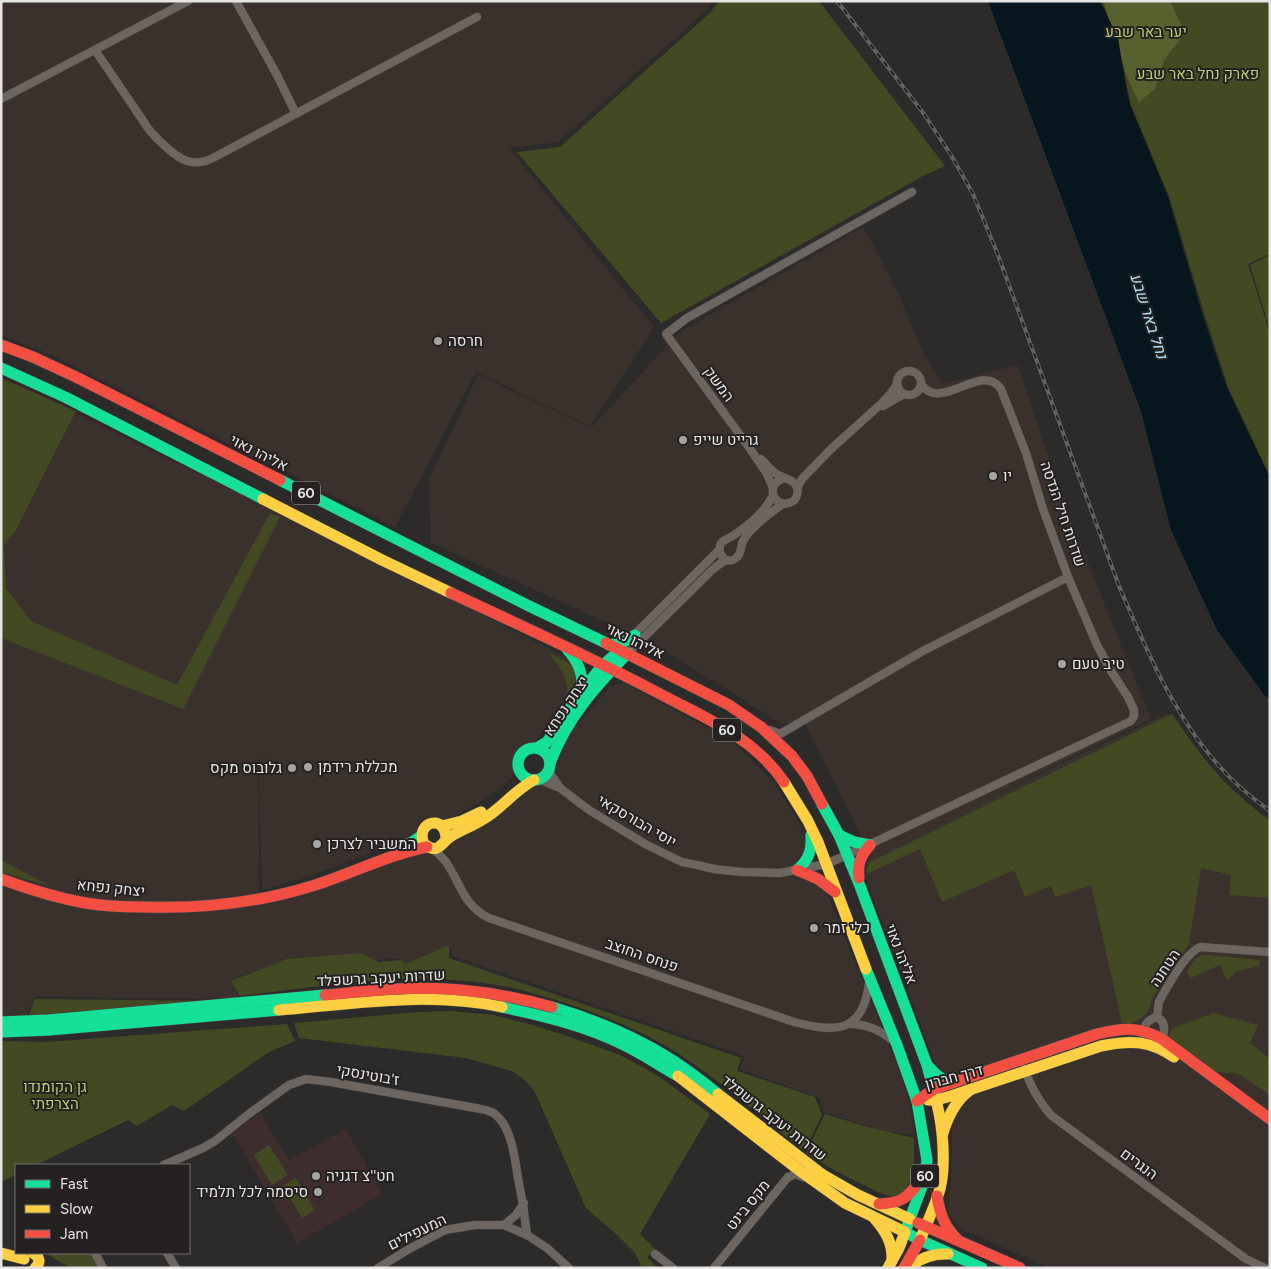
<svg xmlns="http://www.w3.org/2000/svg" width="1271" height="1269" viewBox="0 0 1271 1269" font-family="Figtree,Heebo,sans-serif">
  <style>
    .built { fill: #3a312d }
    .education { fill: #3e2d2c }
    .green { fill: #434a21 }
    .forest { fill: #57612d }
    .water { fill: #05161e }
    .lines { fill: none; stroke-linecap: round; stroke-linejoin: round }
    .street-casing { stroke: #4a4949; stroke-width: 9 }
    .fast-casing { stroke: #4a4949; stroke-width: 12 }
    .slow-casing { stroke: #4a4949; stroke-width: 12 }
    .jam-casing { stroke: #4a4949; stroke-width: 12 }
    .street { stroke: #6d6660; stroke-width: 8 }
    .fast { stroke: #16e098; stroke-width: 11 }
    .slow { stroke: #ffcf43; stroke-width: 11 }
    .jam { stroke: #f24e42; stroke-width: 11 }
    .rail-casing { stroke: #64615e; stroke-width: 4 }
    .rail { stroke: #242120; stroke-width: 2; stroke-dasharray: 5.5; stroke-linecap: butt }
    .poi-dot { fill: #a6a4a3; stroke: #242120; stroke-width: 2 }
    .labels { text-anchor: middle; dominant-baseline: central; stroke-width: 4; stroke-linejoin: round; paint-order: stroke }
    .shield { fill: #242120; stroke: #acaaa9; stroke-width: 1 }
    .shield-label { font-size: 14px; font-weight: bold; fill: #e7e5e4 }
    .park-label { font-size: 15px; fill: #bacc75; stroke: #242120 }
    .poi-label { font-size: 15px; fill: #e7e5e4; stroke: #242120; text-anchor: start }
    .street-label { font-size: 15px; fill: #e7e5e4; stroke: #242120 }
    .water-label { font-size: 16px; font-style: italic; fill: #aae2fd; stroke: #242120 }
  </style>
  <rect width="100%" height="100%" fill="#2d2b2a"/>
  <g class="built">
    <polygon points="1,1 713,1 707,10 558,142 509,148 654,327 590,426 476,372 395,527 47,353 1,335"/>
    <polygon points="863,227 876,250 901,300 921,348 943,384 1018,365 1063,501 1151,719 948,817 1168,713 1209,769 1242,800 1270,820 1270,1268 1049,1268 962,1229 948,1215 951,1174 952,1134 942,1082 864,873 867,863 872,854 870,854 804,723 781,723 650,642 431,543 429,480 478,375 591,428 680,332"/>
    <polygon points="1,381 41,396 450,598 571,660 578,686 534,743 517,756 513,777 487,798 430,830 307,877 262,890 258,745 259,901 456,838 526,788 562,742 611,686 624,682 635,689 733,741 772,781 795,815 898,1067 909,1100 915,1136 876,1129 824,1112 820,1098 740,1069 745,1056 453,956 449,945 404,964 401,959 375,960 361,953 285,960 232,980 239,998 165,999 35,996 26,1018 1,1016"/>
  </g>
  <polygon class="education" points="260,1113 289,1160 346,1129 382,1194 297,1243 232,1133"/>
  <g class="green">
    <polygon points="719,1 819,1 945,166 923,176 661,323 517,152 560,147 710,13"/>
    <polygon points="1101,1 1270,1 1270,254 1248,264 1270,334 1270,476 1228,387 1203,309 1169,196 1131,105 1116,30"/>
    <polygon points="1270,255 1270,330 1250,265"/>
    <polygon points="1,378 76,411 15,532 4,544 6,588 31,621 177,685 270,513 280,517 183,709 1,638"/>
    <path d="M549,653C561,659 579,664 575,681C574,686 570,691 567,696C570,679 558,666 549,653Z"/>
    <path d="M1172,714C1188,737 1205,762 1225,782C1239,796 1254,809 1270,821V898L1229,895L1231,875L1201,868L1189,944L1153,997L1148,1011L1141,1018L1131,1024L1122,1023L1091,885L1055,897L1051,886L1025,897L1014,870L942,902L920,849L867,874V869L870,862Z"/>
    <polygon points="1,860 50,886 1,872"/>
    <path d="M449,945V958L741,1058L737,1071L815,1097L822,1115L804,1151C766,1121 729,1088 688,1060C656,1038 620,1022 583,1009C555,1000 521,988 492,984C408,971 323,986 240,996L231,981L287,959L360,953L379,962L402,960L405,964Z"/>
    <polygon points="1201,955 1210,955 1260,960 1259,966 1237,971 1227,981 1220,965 1191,978 1186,973 1194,960"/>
    <polygon points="35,999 214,1001 29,1015"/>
    <polygon points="452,1011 493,1015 526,1023 567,1036 620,1055 657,1075 710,1114 640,1234 655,1249 647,1257 658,1268 642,1268 635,1253 615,1233 586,1208 535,1092 527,1082 512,1071 466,1058 299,1038 294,1023 419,1012"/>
    <polygon points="1213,1013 1258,1025 1250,1043 1270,1059 1270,1092 1268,1094 1241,1075 1233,1073 1216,1072 1169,1038 1169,1034 1173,1028"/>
    <polygon points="287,1024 295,1041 269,1052 184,1111 172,1105 137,1126 128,1120 36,1165 16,1165 16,1175 1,1182 1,1041 47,1042"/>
    <path d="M825,1114L864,1126L914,1138C914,1152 916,1179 905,1190C902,1193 896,1196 892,1196C883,1195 874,1190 866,1186C845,1177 826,1165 806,1153Z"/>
    <polygon points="269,1145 288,1175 272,1185 254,1155"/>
    <polygon points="296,1178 315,1210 302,1218 289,1196 282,1200 276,1190"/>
    <polygon points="47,1253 91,1253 99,1268 71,1268 53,1258"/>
  </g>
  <polygon class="forest" points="1103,1 1170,1 1185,33 1164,60 1155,89 1139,102 1127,77"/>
  <polygon class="water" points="988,1 1100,1 1118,38 1126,87 1130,105 1168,197 1201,310 1227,388 1270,478 1270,699 1265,696 1217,630 1171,530 1141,411"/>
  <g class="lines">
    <g class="street-casing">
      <g id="street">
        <polyline points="236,1 278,77 296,114"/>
        <path d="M95,50L150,131C158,140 175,157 187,161C196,164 205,162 213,158L477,17"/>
        <polyline points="1,99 188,1"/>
        <circle cx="909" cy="383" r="12"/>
        <polyline points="883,406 904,394"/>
        <path d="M761,459C766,464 770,469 775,473C783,479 802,480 797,495C796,499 793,502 789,503C773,508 764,483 785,478"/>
        <polyline points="773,488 767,474 751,450 666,334 687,318 912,192"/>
        <polyline points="797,488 802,479 831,449 882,403 891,393 897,384"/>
        <path d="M773,495C766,511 749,525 734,535C730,538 725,539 721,543C716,554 726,566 736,558C742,554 740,547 743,541C749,529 772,511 783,504"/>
        <polyline points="632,637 719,550"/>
        <polyline points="628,653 712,570 721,563 727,560"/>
        <polyline points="770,730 780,734 921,652 1068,577"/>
        <polyline points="549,769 551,775 559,786"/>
        <path d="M539,779L560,788L589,810L647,845L682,862L697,865L714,869L742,872L780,873L826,864L847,855L1131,721L1134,716V710L1128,697L1111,671L1097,645L1068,577L1043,509L1026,453L1001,389C982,360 941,414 921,384"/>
        <path d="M431,848C437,852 442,857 446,862C461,884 463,905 489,918L794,1022C836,1033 863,1033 869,983"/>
        <path d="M1157,1017L1159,1002L1162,996C1172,980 1184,955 1200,947L1269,952"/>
        <path d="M849,1024C866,1024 879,1029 892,1040"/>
        <path d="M1143,1034C1143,1025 1149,1019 1157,1017C1166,1022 1165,1031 1162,1039L1159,1041"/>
        <path d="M1024,1069C1031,1086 1039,1103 1052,1116L1246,1259L1265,1268"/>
        <path d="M164,1165L203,1148L215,1141L250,1113L289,1085L306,1079L331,1082L481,1109C487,1110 494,1112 498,1117C512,1130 515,1160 518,1178C522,1197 525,1216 527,1235"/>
        <polyline points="504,1225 516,1215 524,1203"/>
        <polyline points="95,1253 103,1268"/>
        <polyline points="167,1253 176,1268"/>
        <polyline points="655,1254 673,1268"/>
        <polyline points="378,1268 409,1249 445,1230 475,1225 504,1225 527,1235 547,1248 569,1268"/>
        <polyline points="714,1268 788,1177 796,1174 803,1177"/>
      </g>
    </g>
    <g class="fast-casing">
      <g id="fast">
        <polyline points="1,368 65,397 263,499"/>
        <polyline points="280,480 527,605 606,643"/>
        <polyline points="609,645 622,643 635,635"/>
        <path d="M567,649C579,663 585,676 580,694"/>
        <polyline points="537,748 547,742 583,689 603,665 620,650"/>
        <circle cx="534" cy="764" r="16"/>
        <path d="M550,763C567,718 595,687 628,653"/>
        <polyline points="822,804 839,835 860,886 927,1065 937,1104"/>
        <polyline points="839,835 854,842 870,845"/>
        <polyline points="399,848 412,842 421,836"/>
        <path d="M797,870C809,860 812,850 811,835"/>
        <polyline points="866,969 897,1045 917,1101 927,1160 924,1181 905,1232 920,1240 982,1268"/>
        <path d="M502,1007C544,1016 586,1026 624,1045C643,1054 660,1066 678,1076"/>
        <path d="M552,1007C599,1021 644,1040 684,1068C696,1076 707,1085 718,1094"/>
        <polyline points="1,1022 48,1020 325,995"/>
        <polyline points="1,1032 49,1030 279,1010"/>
        <path d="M928,1066C936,1075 942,1081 954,1082"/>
      </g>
    </g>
    <g class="slow-casing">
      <g id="slow">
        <polyline points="263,499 382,560 451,593"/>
        <polyline points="784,782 808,821 818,842 866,969"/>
        <polyline points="442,826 462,821 481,812"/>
        <path d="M446,840C447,813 414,821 424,844C440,856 441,841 453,835C466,828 479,823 491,814C506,803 517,789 534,780"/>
        <path d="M279,1010C353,1004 429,991 502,1007"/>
        <polyline points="678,1076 800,1171 845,1203 905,1232 899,1248 888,1268"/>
        <polyline points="718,1094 823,1175 858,1195 910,1219"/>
        <path d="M928,1100H936L951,1096L1101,1046C1130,1040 1149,1040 1174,1057"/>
        <path d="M943,1133C948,1116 955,1101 970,1090"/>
        <path d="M875,1219C886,1232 893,1243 892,1261"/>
        <path d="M920,1240C927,1223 935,1206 940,1189C946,1166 943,1128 937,1104"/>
        <polyline points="1,1253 24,1259"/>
        <path d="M33,1253C40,1257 41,1263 35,1268"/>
        <path d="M908,1268C920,1258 932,1253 948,1254"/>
      </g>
    </g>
    <g class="jam-casing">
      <g id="jam">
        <polyline points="1,345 33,357 76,377 280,480"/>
        <path d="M451,593C522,626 593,658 662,695C708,719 754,738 784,782"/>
        <polyline points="606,643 729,705 761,727 792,756 807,776 822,804"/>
        <polyline points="797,870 818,879 835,892"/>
        <path d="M859,878C857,864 861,855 870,845"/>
        <path d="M1,879C28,889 57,898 85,903C104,906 123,907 142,907C200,909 257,903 312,886C351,874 387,855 427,847"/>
        <path d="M325,995C349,993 373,990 398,989C449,986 502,993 552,1007"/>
        <path d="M917,1101L934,1089L1097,1034C1123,1028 1138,1026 1162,1039L1270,1119"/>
        <path d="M937,1196C940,1214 944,1226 957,1239"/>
        <path d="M879,1204C900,1203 907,1199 919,1182"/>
        <polyline points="918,1223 1020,1268"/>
        <polyline points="904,1268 920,1240"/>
      </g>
    </g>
    <use href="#street" class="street"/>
    <use href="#fast" class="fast"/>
    <use href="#slow" class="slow"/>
    <use href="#jam" class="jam"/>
    <g class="rail-casing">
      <path id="rail" d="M837,1L924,114L951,155L973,194L998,255L1119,586C1146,649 1174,717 1221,768C1236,785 1252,798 1270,811"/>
    </g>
    <use href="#rail" class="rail"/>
  </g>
  <g class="poi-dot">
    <circle cx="438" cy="341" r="5"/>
    <circle cx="683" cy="440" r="5"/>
    <circle cx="993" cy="476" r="5"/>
    <circle cx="1062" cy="664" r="5"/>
    <circle cx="308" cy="767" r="5"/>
    <circle cx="292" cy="768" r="5"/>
    <circle cx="317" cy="844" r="5"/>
    <circle cx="814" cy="928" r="5"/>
    <circle cx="316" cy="1176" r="5"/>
    <circle cx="318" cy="1192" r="5"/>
  </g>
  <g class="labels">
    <g class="shield">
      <rect x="292" y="481.5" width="28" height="23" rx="4"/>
      <rect x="713" y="718.5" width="28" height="23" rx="4"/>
      <rect x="911" y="1164.5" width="28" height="23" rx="4"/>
    </g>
    <g class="shield-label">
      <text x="306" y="493">60</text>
      <text x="727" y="730">60</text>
      <text x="925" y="1176">60</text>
    </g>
    <g class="park-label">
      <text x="1146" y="32">יער באר שבע</text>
      <text x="1198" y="74">פארק נחל באר שבע</text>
      <text x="55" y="1087">גן הקומנדו<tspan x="55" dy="17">הצרפתי</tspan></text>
    </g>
    <g class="poi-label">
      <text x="448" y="341">חרסה</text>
      <text x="693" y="440">גרייט שייפ</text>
      <text x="1003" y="476">יו</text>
      <text x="1072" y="664">טיב טעם</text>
      <text x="318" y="767">מכללת רידמן</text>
      <text x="282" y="768" text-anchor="end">גלובוס מקס</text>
      <text x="327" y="844">המשביר לצרכן</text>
      <text x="824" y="928">כלי זמר</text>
      <text x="326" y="1176">חט''צ דגניה</text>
      <text x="308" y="1192" text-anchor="end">סיסמה לכל תלמיד</text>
    </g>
    <g class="street-label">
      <text transform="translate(719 384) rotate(54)">המשק</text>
      <text transform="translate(259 453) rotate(27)">אליהו נאוי</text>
      <text transform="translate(1063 514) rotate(71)">שדרות חיל הנדסה</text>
      <text transform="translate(635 641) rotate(26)">אליהו נאוי</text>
      <text transform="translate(566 706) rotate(-56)">יצחק נפחא</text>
      <text transform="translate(637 821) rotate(30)">יוסי הבורסקאי</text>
      <text transform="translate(111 888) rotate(6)">יצחק נפחא</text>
      <text transform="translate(901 954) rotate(69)">אליהו נאוי</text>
      <text transform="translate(642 955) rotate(19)">פנחס החוצב</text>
      <text transform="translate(1165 968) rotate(-56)">הטחנה</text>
      <text transform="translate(381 978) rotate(-3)">שדרות יעקב גרשפלד</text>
      <text transform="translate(368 1075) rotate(10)">ז'בוטינסקי</text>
      <text transform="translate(954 1077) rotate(-15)">דרך חברון</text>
      <text transform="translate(774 1118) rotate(38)">שדרות יעקב גרשפלד</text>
      <text transform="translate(1139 1164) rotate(36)">הנגרים</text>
      <text transform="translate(748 1205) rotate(-51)">מקס בינט</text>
      <text transform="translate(417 1232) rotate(-26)">המעפילים</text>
    </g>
    <g class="water-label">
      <text transform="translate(1149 316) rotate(72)">נחל באר שבע</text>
    </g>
  </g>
  <rect width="1271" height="1269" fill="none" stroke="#e7e5e4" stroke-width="5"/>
  <rect x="15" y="1164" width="175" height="90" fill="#242120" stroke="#726f6e"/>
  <rect x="25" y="1180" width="25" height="8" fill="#16e098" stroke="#726f6e"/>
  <text x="60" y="1189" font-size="15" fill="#e7e5e4">Fast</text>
  <rect x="25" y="1205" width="25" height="8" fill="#ffcf43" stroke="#726f6e"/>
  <text x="60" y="1214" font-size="15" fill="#e7e5e4">Slow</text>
  <rect x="25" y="1230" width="25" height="8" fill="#f24e42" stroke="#726f6e"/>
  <text x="60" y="1239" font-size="15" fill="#e7e5e4">Jam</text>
</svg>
